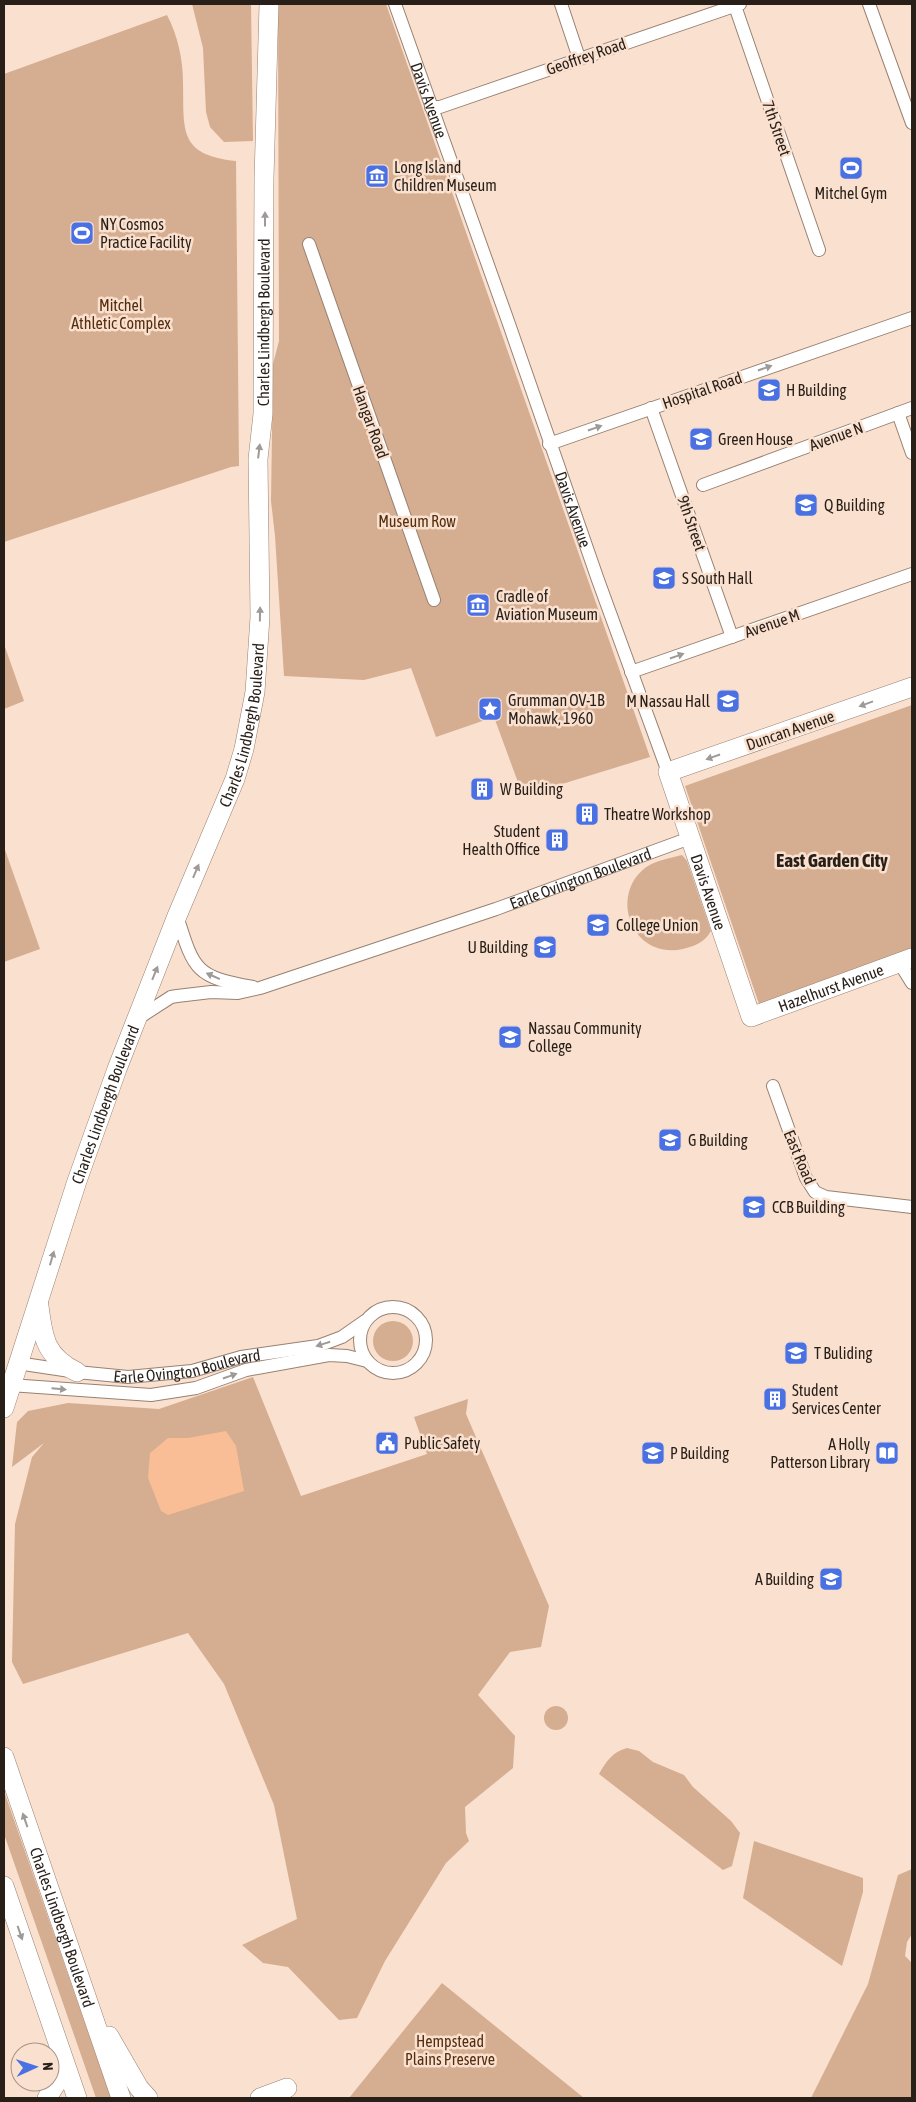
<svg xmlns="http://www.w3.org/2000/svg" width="916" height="2102" viewBox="0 0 916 2102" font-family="'Asap Condensed',sans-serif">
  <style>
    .green { fill: #d5ad90 }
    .water { fill: #f9be95 }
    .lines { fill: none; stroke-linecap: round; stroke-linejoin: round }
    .street-casing { stroke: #988171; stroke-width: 14 }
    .secondary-casing { stroke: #988171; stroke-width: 20 }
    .street { stroke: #fff; stroke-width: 12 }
    .secondary { stroke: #fff; stroke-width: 19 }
    .oneway { fill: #9e9a98 }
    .labels { text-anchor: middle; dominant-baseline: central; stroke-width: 5; stroke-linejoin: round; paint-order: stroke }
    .street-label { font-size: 16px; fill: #281f19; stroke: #fae0cf }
    .poi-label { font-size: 16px; fill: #281f19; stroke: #fae0cf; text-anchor: start }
    .park-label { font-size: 16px; fill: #542e0f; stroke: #fae0cf }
    .quarter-label { font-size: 19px; font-weight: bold; fill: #281f19; stroke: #fae0cf }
  </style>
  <rect width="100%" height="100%" fill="#fae0cf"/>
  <g class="green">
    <polygon points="192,4 251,4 253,141 224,142 210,127 206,112 203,48"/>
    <polygon points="278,4 386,4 650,757 523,796 494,717 436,737 411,668 364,680 284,676 275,536 271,501 273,364 279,341"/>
    <path d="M167,15C178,36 183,60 183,82C184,130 178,155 236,161L239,466L231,467L4,542V74Z"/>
    <polygon points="4,644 24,701 4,709"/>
    <polygon points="912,705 912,950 759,1004 685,786"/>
    <polygon points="4,847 40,949 4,962"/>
    <path d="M682,855L687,861L711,931C705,942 695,946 683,949C630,960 608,892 648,866C657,860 671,858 682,855Z"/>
    <circle cx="393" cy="1341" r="20"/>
    <polygon points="253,1377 301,1496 427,1454 414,1417 468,1399 466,1414 549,1606 541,1647 510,1652 478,1695 515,1736 513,1768 465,1807 466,1833 469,1841 446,1863 385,1961 357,2018 339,2020 288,1967 263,1963 242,1945 297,1919 274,1805 224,1684 188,1633 23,1684 12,1662 15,1524 32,1457 44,1443 12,1467 17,1422 28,1411 68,1403 159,1409"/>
    <circle cx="556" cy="1718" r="12"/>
    <path d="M627,1748L639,1751L653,1762L684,1775L693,1787L731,1821L740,1833L732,1866L723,1870L599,1774C606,1762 612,1752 627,1748Z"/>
    <polygon points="4,1791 111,2098 96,2098 4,1834"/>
    <polygon points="754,1841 863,1878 863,1892 842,1966 743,1898"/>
    <polygon points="912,1869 912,1934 907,1942 905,1956 912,1963 912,2098 811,2098 868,1984 898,1875"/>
    <polygon points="442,1983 584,2098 349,2098"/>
  </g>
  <polygon class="water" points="226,1431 236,1446 244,1491 168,1515 161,1511 148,1478 150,1453 168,1438 188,1438"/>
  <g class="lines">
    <g class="street-casing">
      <g id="street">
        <path id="s1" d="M395,4L509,324L598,580L668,772"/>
        <polyline points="561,4 579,58"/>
        <polyline points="869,4 912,123"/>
        <polyline points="735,6 819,250"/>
        <polyline points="431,107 440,107 740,4"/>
        <polyline points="309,244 434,600"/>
        <polyline points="651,408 732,637"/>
        <polyline points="898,413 912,453"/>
        <polyline points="549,444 912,318"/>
        <polyline points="703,485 912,408"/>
        <polyline points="631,672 912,574"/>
        <path d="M177,916C194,970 195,977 253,987"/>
        <polyline points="899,962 912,983"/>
        <path id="s2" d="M137,1019L171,997L177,996L211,992L238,993L260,988L496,909L690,838"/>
        <polyline points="773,1086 806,1178 815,1192 826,1197 912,1207"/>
        <circle cx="393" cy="1340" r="33"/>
        <path id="s3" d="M17,1363L77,1372L128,1377L192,1371L241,1357L318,1346L342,1337L365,1321"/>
        <polyline points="10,1385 151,1395 196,1388 246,1370 329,1355 347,1356 367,1361"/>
      </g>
    </g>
    <g class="secondary-casing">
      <g id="secondary">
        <path id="s4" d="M912,687L668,772L751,1017L912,958"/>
        <path d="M39,1306C43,1338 45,1356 77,1372"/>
        <path id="s5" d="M4,1408L77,1181L117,1069L177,916L235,779L244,749L255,692L260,617L258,459L263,414L264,178L269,4"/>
        <path id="s6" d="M4,1757L121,2098"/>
        <polyline points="4,1886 77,2098"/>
        <polyline points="109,2036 139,2088 148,2098"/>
        <polyline points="47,2098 66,2068"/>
        <polyline points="260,2098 287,2088"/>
      </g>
    </g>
    <use href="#street" class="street"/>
    <use href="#secondary" class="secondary"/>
  </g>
  <defs><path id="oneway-solid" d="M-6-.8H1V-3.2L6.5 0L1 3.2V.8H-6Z" transform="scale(1.25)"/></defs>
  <g class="oneway">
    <use href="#oneway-solid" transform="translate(265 219) rotate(-90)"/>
    <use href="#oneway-solid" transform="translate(765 368) rotate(-19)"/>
    <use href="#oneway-solid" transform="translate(595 428) rotate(-19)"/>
    <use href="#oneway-solid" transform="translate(259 451) rotate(-83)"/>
    <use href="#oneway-solid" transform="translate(260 614) rotate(-89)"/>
    <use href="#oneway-solid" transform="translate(677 656) rotate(-19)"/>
    <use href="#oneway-solid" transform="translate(866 704) rotate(160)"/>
    <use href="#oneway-solid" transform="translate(713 757) rotate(161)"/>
    <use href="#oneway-solid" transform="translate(196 871) rotate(-67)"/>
    <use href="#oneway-solid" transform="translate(155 973) rotate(-68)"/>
    <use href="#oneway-solid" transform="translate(213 976) rotate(-156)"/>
    <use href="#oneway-solid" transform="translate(52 1258) rotate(-74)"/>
    <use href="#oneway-solid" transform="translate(323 1344) rotate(163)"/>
    <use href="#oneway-solid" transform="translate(230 1376) rotate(-19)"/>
    <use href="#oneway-solid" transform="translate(59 1389) rotate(5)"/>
    <use href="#oneway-solid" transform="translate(25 1820) rotate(-109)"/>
    <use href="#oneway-solid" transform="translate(20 1933) rotate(71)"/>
  </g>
  <defs>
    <g id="stadium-square" transform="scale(1.25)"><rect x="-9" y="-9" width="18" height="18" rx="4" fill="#4a71e4" stroke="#fae0cf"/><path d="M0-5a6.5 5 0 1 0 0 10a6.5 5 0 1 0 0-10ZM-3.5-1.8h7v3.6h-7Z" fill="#fff"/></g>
    <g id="museum-square" transform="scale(1.25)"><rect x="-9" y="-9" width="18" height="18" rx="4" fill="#4a71e4" stroke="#fae0cf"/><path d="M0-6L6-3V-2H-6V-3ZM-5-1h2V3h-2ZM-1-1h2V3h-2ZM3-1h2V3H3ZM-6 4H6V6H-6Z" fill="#fff"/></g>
    <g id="university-square" transform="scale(1.25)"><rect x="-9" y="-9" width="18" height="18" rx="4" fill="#4a71e4" stroke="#fae0cf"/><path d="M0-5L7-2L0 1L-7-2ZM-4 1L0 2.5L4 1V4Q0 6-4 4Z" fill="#fff"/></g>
    <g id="sight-square" transform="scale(1.25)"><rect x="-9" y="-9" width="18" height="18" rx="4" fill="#4a71e4" stroke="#fae0cf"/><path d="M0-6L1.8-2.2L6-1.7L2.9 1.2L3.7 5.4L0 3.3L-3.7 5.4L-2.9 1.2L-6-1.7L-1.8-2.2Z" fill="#fff"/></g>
    <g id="building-square" transform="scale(1.25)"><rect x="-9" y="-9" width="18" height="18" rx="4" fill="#4a71e4" stroke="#fae0cf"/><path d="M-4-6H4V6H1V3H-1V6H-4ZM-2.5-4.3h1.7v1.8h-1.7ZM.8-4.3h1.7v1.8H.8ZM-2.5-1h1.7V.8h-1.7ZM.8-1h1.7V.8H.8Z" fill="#fff"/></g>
    <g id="civic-square" transform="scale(1.25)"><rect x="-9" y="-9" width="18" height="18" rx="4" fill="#4a71e4" stroke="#fae0cf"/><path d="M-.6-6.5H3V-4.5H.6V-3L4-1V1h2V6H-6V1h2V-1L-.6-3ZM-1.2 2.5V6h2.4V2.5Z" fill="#fff"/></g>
    <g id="library-square" transform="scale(1.25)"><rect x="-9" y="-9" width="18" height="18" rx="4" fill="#4a71e4" stroke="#fae0cf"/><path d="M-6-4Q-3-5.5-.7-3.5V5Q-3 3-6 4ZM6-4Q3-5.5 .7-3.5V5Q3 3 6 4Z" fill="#fff"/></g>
  </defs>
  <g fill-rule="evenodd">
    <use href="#stadium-square" x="851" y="168"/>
    <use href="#museum-square" x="377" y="176"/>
    <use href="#stadium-square" x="82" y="233"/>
    <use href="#university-square" x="769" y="390"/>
    <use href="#university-square" x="701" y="439"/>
    <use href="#university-square" x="806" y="505"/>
    <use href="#university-square" x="664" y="578"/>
    <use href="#museum-square" x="478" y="605"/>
    <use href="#university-square" x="728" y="701"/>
    <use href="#sight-square" x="490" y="709"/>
    <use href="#building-square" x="482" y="789"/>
    <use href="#building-square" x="587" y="814"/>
    <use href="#building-square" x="557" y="840"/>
    <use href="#university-square" x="598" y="925"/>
    <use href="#university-square" x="545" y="947"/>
    <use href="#university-square" x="510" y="1037"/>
    <use href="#university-square" x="670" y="1140"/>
    <use href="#university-square" x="754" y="1207"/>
    <use href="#university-square" x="796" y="1353"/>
    <use href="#building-square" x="775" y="1399"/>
    <use href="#civic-square" x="387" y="1443"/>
    <use href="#university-square" x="653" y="1453"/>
    <use href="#library-square" x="887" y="1453"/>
    <use href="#university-square" x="831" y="1579"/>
  </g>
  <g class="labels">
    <g class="street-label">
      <text transform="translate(586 56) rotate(-19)">Geoffrey Road</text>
      <text stroke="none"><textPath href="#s1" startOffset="102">Davis Avenue</textPath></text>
      <text transform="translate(777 128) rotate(71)">7th Street</text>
      <text stroke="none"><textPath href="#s5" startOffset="1130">Charles Lindbergh Boulevard</textPath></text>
      <text transform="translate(702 390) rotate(-19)">Hospital Road</text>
      <text transform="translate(371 422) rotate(70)">Hangar Road</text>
      <text transform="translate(836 436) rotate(-20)">Avenue N</text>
      <text stroke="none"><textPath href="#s1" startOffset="536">Davis Avenue</textPath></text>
      <text transform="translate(692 523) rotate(71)">9th Street</text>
      <text transform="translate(772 623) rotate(-19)">Avenue M</text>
      <text stroke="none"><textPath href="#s5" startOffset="725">Charles Lindbergh Boulevard</textPath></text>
      <text transform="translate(790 730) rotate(-19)">Duncan Avenue</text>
      <text stroke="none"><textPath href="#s2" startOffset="469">Earle Ovington Boulevard</textPath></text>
      <text stroke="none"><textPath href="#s4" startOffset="385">Davis Avenue</textPath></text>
      <text stroke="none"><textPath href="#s4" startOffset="602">Hazelhurst Avenue</textPath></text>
      <text stroke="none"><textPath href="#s5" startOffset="320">Charles Lindbergh Boulevard</textPath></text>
      <text transform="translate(800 1157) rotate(67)">East Road</text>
      <text stroke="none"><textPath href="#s3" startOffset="172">Earle Ovington Boulevard</textPath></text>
      <text stroke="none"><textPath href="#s6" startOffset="180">Charles Lindbergh Boulevard</textPath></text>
    </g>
    <g class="poi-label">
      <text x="394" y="167">Long Island<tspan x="394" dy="18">Children Museum</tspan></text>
      <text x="851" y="193" text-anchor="middle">Mitchel Gym</text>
      <text x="100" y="224">NY Cosmos<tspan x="100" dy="18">Practice Facility</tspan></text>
      <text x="786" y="390">H Building</text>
      <text x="718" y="439">Green House</text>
      <text x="824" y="505">Q Building</text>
      <text x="682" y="578">S South Hall</text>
      <text x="496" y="596">Cradle of<tspan x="496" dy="18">Aviation Museum</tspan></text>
      <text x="508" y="700">Grumman OV-1B<tspan x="508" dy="18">Mohawk, 1960</tspan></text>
      <text x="710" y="701" text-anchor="end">M Nassau Hall</text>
      <text x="500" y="789">W Building</text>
      <text x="604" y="814">Theatre Workshop</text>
      <text x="540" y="831" text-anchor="end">Student<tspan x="540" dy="18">Health Office</tspan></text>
      <text x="616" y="925">College Union</text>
      <text x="528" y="947" text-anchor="end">U Building</text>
      <text x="528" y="1028">Nassau Community<tspan x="528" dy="18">College</tspan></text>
      <text x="688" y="1140">G Building</text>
      <text x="772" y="1207">CCB Building</text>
      <text x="814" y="1353">T Buliding</text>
      <text x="792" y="1390">Student<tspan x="792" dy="18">Services Center</tspan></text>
      <text x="404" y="1443">Public Safety</text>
      <text x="870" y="1444" text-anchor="end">A Holly<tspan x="870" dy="18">Patterson Library</tspan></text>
      <text x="670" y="1453">P Building</text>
      <text x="814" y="1579" text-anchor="end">A Building</text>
    </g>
    <g class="park-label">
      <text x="121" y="305">Mitchel<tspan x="121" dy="18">Athletic Complex</tspan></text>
      <text x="417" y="521">Museum Row</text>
      <text x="450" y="2041">Hempstead<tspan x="450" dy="18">Plains Preserve</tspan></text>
    </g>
    <g class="quarter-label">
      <text x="832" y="860">East Garden City</text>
    </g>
  </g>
  <rect width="916" height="2102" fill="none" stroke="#281f19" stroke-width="10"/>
  <g transform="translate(35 2067) rotate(87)"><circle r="24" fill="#fae0cf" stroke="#a69386"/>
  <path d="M0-4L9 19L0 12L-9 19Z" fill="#4a71e4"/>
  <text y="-8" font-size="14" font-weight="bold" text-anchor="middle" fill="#281f19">N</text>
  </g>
</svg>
